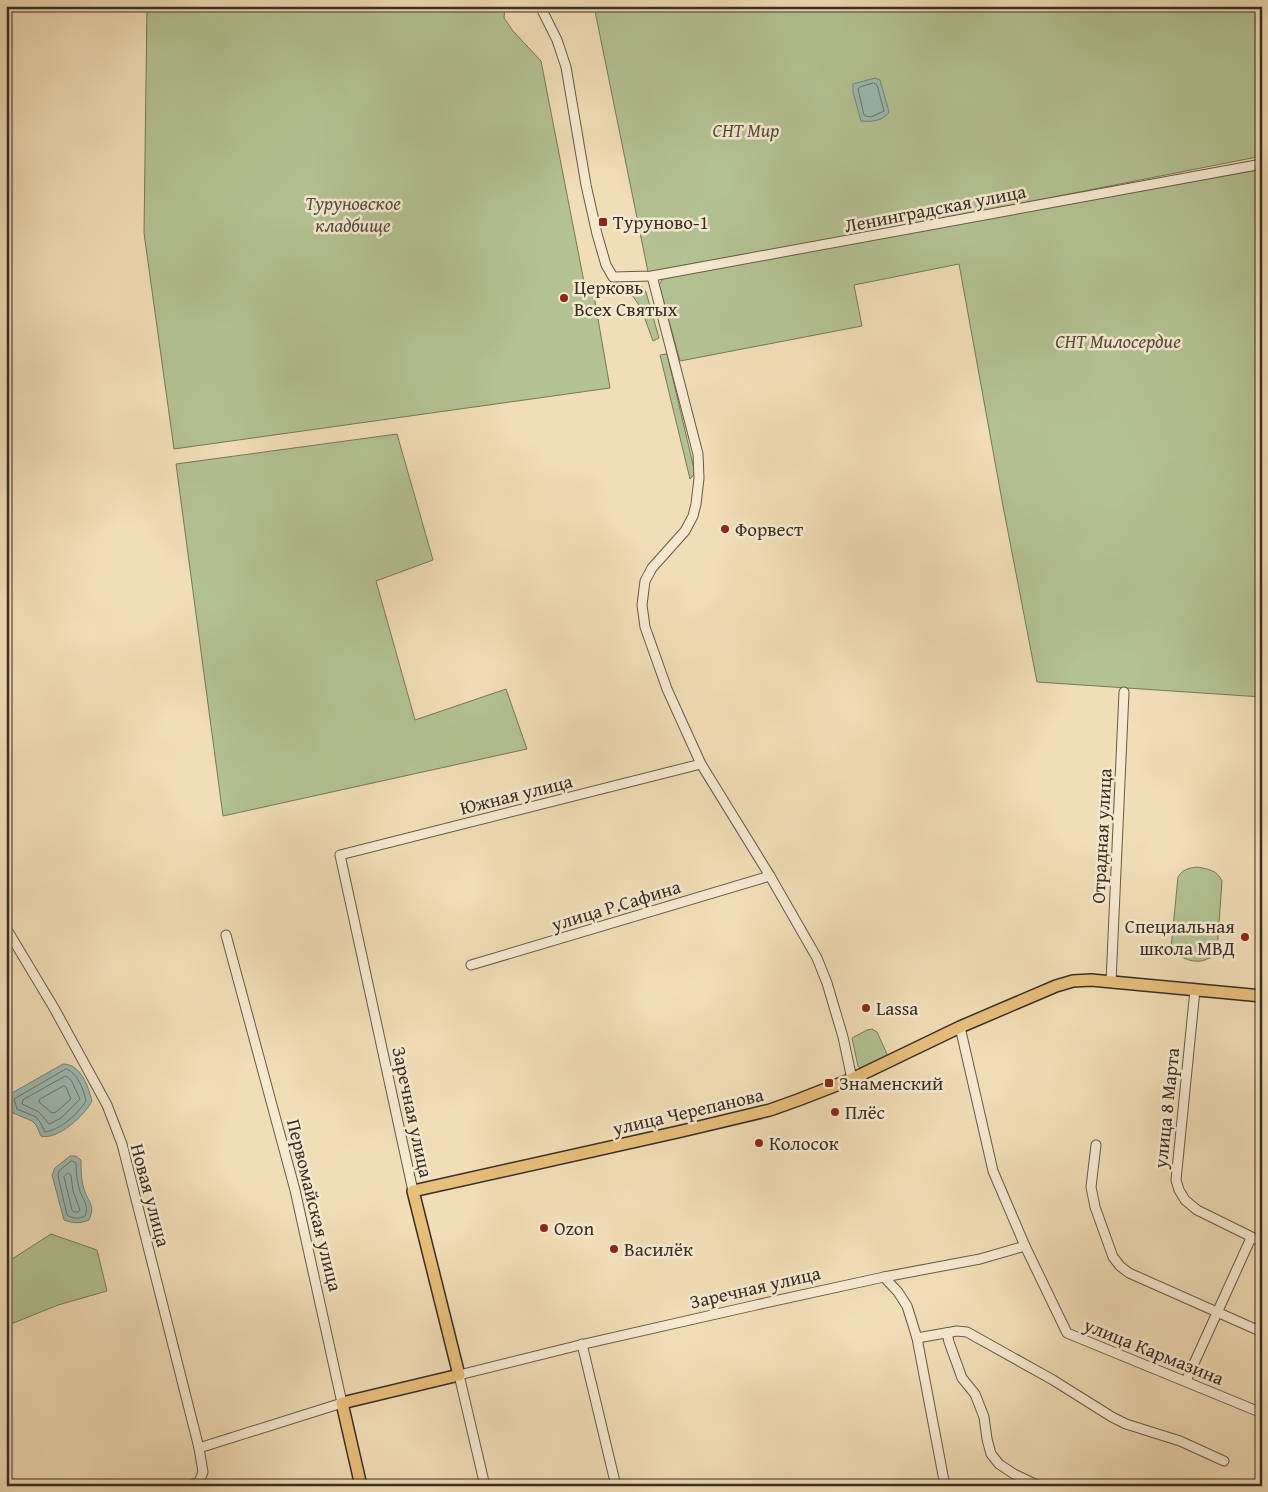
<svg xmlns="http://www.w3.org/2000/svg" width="1268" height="1492" viewBox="0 0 1268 1492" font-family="'Gentium Book Plus',serif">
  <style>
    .green { fill: #b3c293; stroke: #76785c }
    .water { fill: #9bbbb3; stroke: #74837a }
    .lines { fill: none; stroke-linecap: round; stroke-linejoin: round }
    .shore { stroke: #6a756c; stroke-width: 1 }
    .minor-casing { stroke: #675a49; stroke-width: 11 }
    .major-casing { stroke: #392f25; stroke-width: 14 }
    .minor { stroke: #f6e9d0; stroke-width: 9 }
    .major { stroke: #e8be7b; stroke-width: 11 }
    .poi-dot { fill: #8f2418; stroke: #f6e9d0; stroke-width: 2 }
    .labels { text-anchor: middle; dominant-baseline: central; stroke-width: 5; stroke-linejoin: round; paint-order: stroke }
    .park-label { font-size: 19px; font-style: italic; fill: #514c3b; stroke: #f6e9d0 }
    .street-label { font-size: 19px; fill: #392f25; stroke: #f6e9d0 }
    .poi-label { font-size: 19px; fill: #392f25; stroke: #f6e9d0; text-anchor: start }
  </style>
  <rect width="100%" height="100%" fill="#f1ddb6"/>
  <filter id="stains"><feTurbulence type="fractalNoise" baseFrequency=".004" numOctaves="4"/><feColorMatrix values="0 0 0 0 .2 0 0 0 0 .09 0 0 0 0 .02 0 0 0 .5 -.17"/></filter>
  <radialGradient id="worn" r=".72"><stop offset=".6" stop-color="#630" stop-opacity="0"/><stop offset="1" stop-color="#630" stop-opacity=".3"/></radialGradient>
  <g class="green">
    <polygon points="147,6 505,6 504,18 513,31 541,61 585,287 594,296 610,388 174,449 144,233"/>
    <polygon points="594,6 1262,6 1262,156 947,218 648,272"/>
    <polygon points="1262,169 1262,697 1037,682 1003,506 959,264 854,285 862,326 680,361 659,285 664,277"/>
    <polygon points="640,284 646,292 659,338 653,341 641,308 630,292 632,286"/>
    <polygon points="667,354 695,473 690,479 660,355"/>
    <polygon points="397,434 433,560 376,581 415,720 506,689 527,749 223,816 176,464"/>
    <path d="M1197,867C1208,869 1217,870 1222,881L1217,952C1214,955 1211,958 1207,959C1196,965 1178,958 1171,948L1178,877C1182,870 1188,868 1197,867Z"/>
    <polygon points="872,1029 877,1032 887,1054 886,1059 861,1069 858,1066 852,1038 867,1030"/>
    <polygon points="51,1234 97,1250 107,1291 58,1305 6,1326 6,1263"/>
  </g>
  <g class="water">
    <path d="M875,78L880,80L889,112C883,121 871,122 861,121L853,92V84Z"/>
    <path d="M63,1064C81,1064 88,1086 92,1101C85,1115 57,1141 41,1136L36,1125L32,1121L13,1113L8,1099L12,1093Z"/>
    <path d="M70,1156H76L81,1160C81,1169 81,1180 84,1189C88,1203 96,1204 89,1220C79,1224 73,1223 64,1220L52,1175L55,1168Z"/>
  </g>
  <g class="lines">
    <g class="shore">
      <polygon points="874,83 877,85 884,111 871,117 866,116 864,115 858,89 860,87"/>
      <path d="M67,1069C78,1074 84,1090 86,1101C78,1114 60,1130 45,1132L40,1122L36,1117L17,1109L14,1099L64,1070Z"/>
      <polygon points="66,1076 71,1080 80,1099 61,1118 49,1124 39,1112 22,1104 23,1100"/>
      <polygon points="64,1086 66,1087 71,1099 56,1112 52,1113 40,1103 39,1100"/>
      <path d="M72,1161L76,1163C76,1171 77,1180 79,1188C81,1198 90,1205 85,1216C79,1219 73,1219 67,1215L58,1176L59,1171Z"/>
      <polygon points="68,1173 71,1175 73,1191 80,1210 78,1212 74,1212 72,1210 64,1177"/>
    </g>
    <g class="minor-casing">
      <g id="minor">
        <polyline points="540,6 557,40 566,67 586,185 597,234 606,265 613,277 652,276 1262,164"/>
        <polyline points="652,276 698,454 699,478 696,504 693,516 685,531 652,568 645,581 642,605 645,627 667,689 701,764 770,876 817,958 827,983 843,1037 852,1079"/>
        <polyline points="6,928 54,1008 107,1105 122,1144 199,1448 203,1472 199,1482 189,1486"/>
        <polyline points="471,965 770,876"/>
        <polyline points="1111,982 1124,692"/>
        <polyline points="1195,990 1176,1180 1179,1190 1185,1200 1197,1210 1262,1242"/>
        <polyline points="960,1027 993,1171 1025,1246 1067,1333 1262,1413"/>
        <polyline points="1096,1145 1091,1187 1095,1207 1113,1257 1120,1266 1129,1273 1262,1332"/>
        <polyline points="413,1191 340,855 701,764"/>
        <polyline points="884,1277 898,1292 907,1306 917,1338 945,1486"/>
        <polyline points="947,1333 949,1342 962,1378 975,1394 984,1417 987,1439 991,1454 999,1464 1014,1474 1039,1486"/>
        <polyline points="917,1338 957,1331 967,1332 1053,1380 1112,1417 1126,1424 1180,1441 1224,1461"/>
        <polyline points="582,1344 616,1486"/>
        <polyline points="1186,1381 1251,1238"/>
        <polyline points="199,1448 342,1403 295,1190 226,935"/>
        <polyline points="485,1486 459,1375 580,1345 756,1305 884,1277 980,1259 1025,1246"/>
      </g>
    </g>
    <g class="major-casing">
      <polyline id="major" points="361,1486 342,1403 459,1375 413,1191 682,1131 770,1110 798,1100 852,1079 960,1027 1056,986 1073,981 1091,980 1262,996"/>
    </g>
    <use href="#minor" class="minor"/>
    <use href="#major" class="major"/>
  </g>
  <g class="poi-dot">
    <rect x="598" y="217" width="10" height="10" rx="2.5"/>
    <circle cx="564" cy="298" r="5"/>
    <circle cx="725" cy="529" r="5"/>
    <circle cx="1245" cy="937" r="5"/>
    <circle cx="866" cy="1008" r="5"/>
    <rect x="824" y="1078" width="10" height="10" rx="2.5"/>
    <circle cx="835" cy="1112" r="5"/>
    <circle cx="759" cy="1143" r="5"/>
    <circle cx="544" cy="1228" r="5"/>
    <circle cx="614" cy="1249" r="5"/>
  </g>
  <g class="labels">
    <g class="park-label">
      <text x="746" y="130">СНТ Мир</text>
      <text x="353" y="203">Туруновское<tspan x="353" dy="22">кладбище</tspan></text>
      <text x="1118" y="341">СНТ Милосердие</text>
    </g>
    <g class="street-label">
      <text transform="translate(935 208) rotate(-11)">Ленинградская улица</text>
      <text transform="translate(516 794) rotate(-14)">Южная улица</text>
      <text transform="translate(1101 836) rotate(-87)">Отрадная улица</text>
      <text transform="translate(616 905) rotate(-17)">улица Р.Сафина</text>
      <text transform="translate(1166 1108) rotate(-84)">улица 8 Марта</text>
      <text transform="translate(688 1111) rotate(-13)">улица Черепанова</text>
      <text transform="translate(413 1112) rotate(78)">Заречная улица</text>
      <text transform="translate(151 1195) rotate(75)">Новая улица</text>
      <text transform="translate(315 1205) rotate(76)">Первомайская улица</text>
      <text transform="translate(755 1287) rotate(-13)">Заречная улица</text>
      <text transform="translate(1154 1351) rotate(22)">улица Кармазина</text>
    </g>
    <g class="poi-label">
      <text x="613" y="222">Туруново-1</text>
      <text x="574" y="287">Церковь<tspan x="574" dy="22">Всех Святых</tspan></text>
      <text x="735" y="529">Форвест</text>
      <text x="1235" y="926" text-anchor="end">Специальная<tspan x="1235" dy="22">школа МВД</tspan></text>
      <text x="876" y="1008">Lassa</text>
      <text x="839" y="1083">Знаменский</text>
      <text x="845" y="1112">Плёс</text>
      <text x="769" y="1143">Колосок</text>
      <text x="554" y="1228">Ozon</text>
      <text x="624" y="1249">Василёк</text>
    </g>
  </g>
  <rect width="1268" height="1492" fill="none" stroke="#f1ddb6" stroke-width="25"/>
  <rect x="8" y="8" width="1253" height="1477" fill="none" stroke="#392f25" stroke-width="2.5"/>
  <rect x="12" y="12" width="1243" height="1467" fill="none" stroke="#392f25"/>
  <rect width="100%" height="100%" filter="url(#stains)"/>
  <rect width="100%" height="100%" fill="url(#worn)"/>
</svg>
